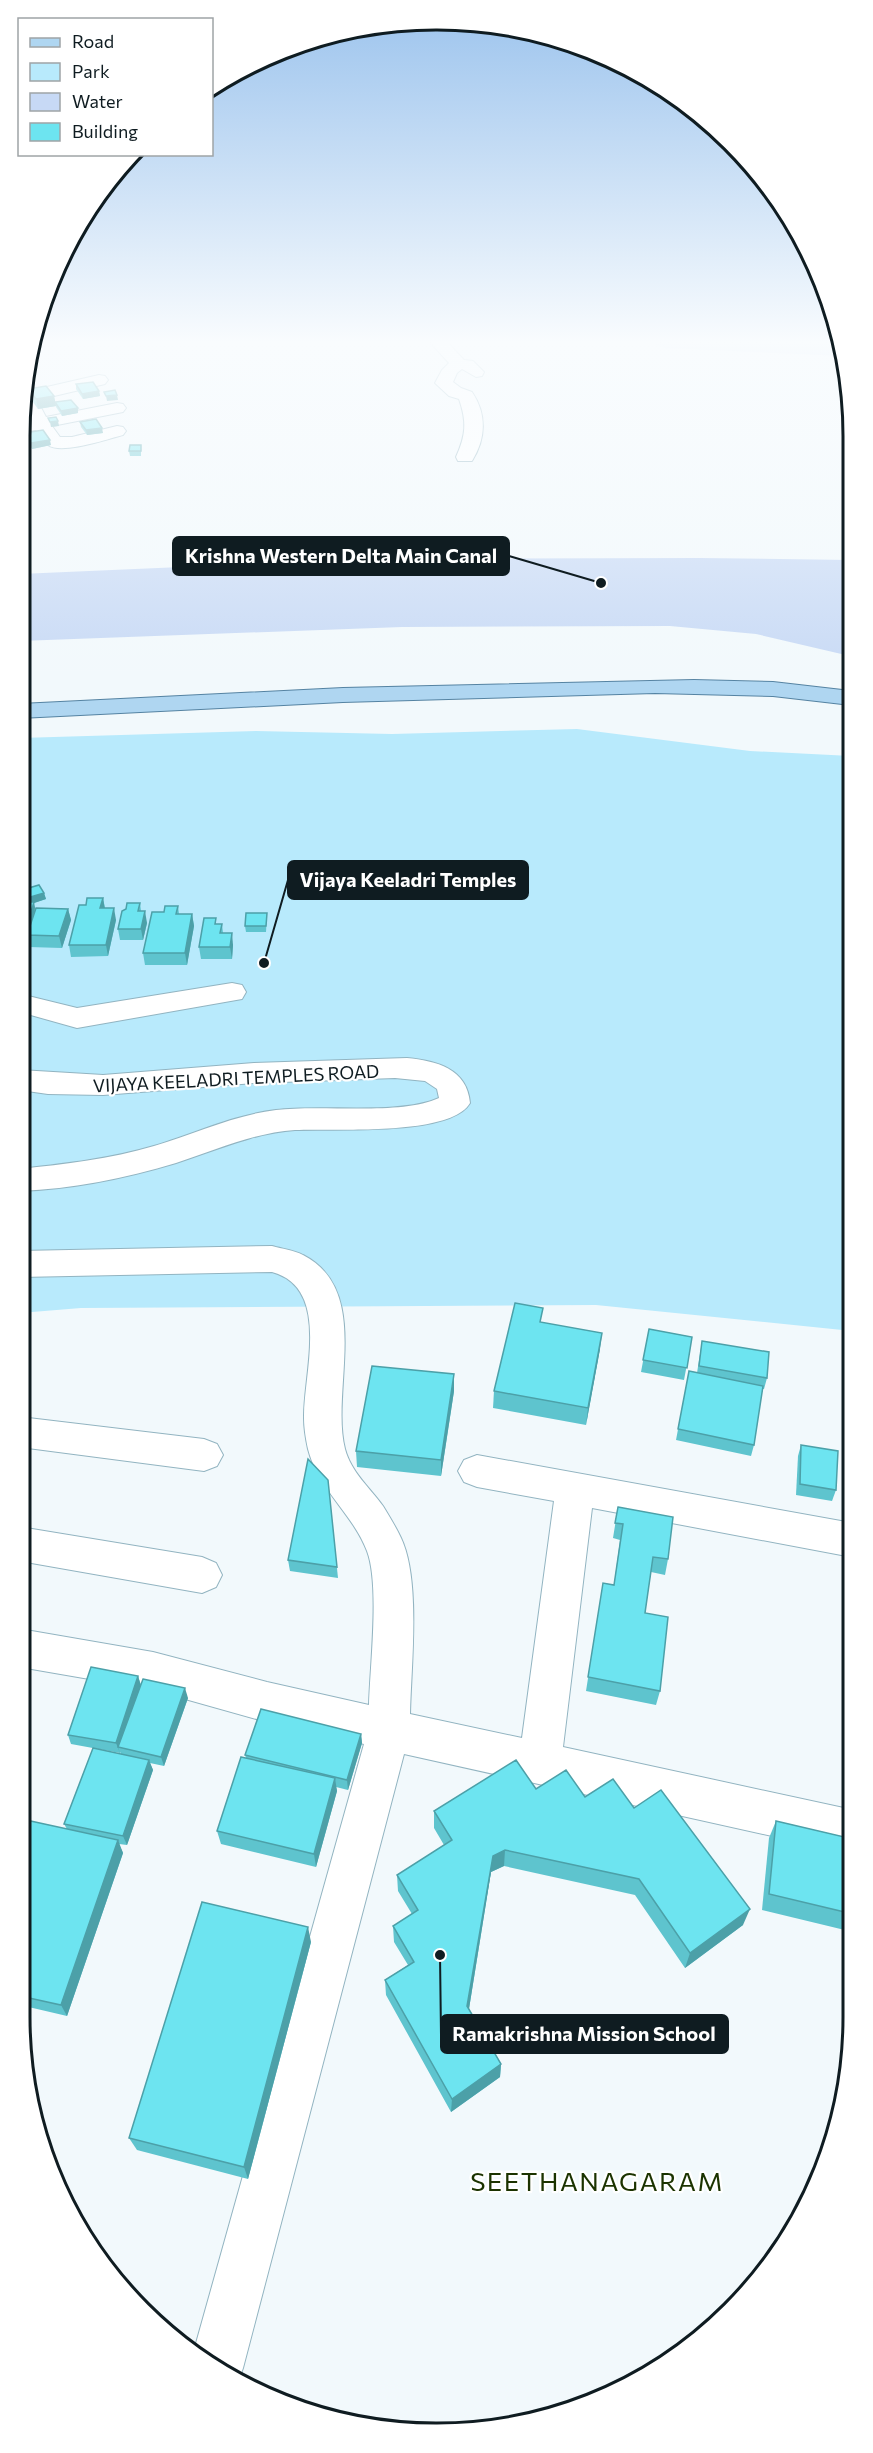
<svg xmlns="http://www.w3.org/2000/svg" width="873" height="2453" viewBox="0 0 873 2453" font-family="Commissioner,sans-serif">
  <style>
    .green { fill: #b8eafc }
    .water { fill: #c7d9f5 }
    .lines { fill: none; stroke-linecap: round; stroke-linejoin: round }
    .river { fill: #c7d9f5; fill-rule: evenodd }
    .minor-casing { stroke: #92b4c1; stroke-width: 2 }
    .major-casing { stroke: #5583a2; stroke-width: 2 }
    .minor { fill: #fff; fill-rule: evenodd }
    .major { fill: #afd6f1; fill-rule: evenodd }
    .wall { fill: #5ec4ce }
    .shaded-wall { fill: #4ca0a8 }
    .building { fill: #6de4f0; stroke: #4ca0a8; stroke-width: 1.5 }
    .labels { text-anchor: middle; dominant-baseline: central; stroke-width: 4.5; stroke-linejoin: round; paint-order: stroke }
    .street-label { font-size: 18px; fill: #0f1c21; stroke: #fff }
    .near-quarter-label { font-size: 26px; letter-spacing: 1.5px; fill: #1b3300; stroke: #fff }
    .rim { fill: none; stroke: #0f1c21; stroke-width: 3 }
    .leader { fill: none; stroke: #0f1c21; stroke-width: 2 }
    .callout-dot { fill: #0f1c21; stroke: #fff; stroke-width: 2 }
    .callout { fill: #0f1c21; stroke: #0f1c21; stroke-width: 2 }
    .callout-label { font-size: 20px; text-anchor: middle; font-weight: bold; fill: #fff }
  </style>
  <rect width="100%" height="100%" fill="#f2f9fc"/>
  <polygon class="green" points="577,729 750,751 851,756 852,1331 596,1305 81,1308 20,1313 20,738 256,731 392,734"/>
  <polygon class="water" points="700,558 850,560 850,656 756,634 670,626 402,627 20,641 20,574 362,559"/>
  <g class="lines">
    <polygon class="river" points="653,341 838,343 842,356 665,348 657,346"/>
    <g class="minor-casing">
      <g id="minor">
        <path d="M429,341H446L464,360L473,361L484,372L482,376L476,377L462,369L457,373L453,382L461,388L472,392C487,414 486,439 472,461H458L456,457C466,435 467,422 459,399L449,396L435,383L442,370L449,363Z"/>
        <path d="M99,375L105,376L108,380L105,384L37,400L46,417L117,403L123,404L126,408L123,412L52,426L60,437H72L117,426L123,427L126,431L123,435C108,439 61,455 48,445C43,441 39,434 36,430L20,432L21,422L29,420L23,408L25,392Z"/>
        <polygon points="232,983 242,985 246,992 242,999 77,1028 20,1012 20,994 77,1008"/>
        <path d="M407,1058C436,1061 467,1068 470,1103C450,1137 332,1128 295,1130C253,1133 216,1150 176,1163C126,1178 72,1189 20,1191V1169C65,1164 110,1159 154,1146C195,1134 234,1115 276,1110C322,1104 400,1116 439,1098L437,1089L425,1081L395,1078L254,1083L103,1095L48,1094L20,1090V1070L103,1075L254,1063Z"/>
        <path d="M272,1246C282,1249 294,1250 303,1255C373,1291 330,1390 345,1449C351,1472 370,1488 383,1506C389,1516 396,1527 401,1538C421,1580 411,1666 410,1714L522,1738L554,1501L477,1487L464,1482L458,1471L464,1460L477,1455L852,1523V1557L592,1508L563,1747L853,1810V1854L404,1754L243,2368L238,2382L193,2354L364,1744L267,1722L153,1690L20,1667V1629L153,1652L267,1682L369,1705C370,1666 380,1585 367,1551C353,1514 318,1489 308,1449C306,1440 304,1428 304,1418C303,1375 332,1288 272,1272L20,1277V1251Z"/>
        <polygon points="20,1417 204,1439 217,1444 223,1455 217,1466 204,1471 20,1447"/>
        <polygon points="20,1527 202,1557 216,1563 222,1575 216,1587 202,1593 20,1561"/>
      </g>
    </g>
    <g class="major-casing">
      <polygon id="major" points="694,680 773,682 851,691 851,705 773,696 655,693 343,702 20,718 20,704 343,688"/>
    </g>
    <use href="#minor" class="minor"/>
    <use href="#major" class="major"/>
  </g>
  <g class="wall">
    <polygon points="76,384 99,391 100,396 83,399 76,389"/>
    <polygon points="28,389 54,396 56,406 38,409 30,398"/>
    <polygon points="55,402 78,408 78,413 62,416 56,407"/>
    <polygon points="80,422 103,433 87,435 81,427"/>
    <polygon points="24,433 51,445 32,449 25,439"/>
    <polygon points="141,445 141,456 130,456 129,451"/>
    <polygon points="22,890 44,893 46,899 34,903 35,908 68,909 71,920 62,948 29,947 27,935 30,925 20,925 20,902 27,902 23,896"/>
    <polygon points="103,898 105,908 116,920 108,956 71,957 69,945 86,905"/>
    <polygon points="140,903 141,911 147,923 143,940 120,940 118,929"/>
    <polygon points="178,906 179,914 192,914 194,926 187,965 145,965 143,953 164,912"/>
    <polygon points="267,913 266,932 246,932 245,926"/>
    <polygon points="217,924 222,924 223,933 233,945 232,959 201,959 199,947"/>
    <polygon points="542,1322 600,1349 586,1425 493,1408 494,1391"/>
    <polygon points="649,1329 692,1337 684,1380 641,1372"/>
    <polygon points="702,1341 767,1378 764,1389 762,1389 754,1445 751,1456 676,1440 689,1371 697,1373"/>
    <polygon points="454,1391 441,1476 357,1467 356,1451"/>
    <polygon points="801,1445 836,1490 832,1501 796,1495 798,1456"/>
    <polygon points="328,1480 338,1578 290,1571 288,1560"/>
    <polygon points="618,1507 668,1559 665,1575 651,1572 645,1613 660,1691 656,1705 586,1691 603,1583 614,1585 620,1540 613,1538"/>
    <polygon points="138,1676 141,1685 188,1698 164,1766 150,1763 153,1770 127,1845 119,1844 123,1853 67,2016 20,2005 20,1838 67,1829 64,1824 121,1754 120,1752 120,1753 71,1744 68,1735"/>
    <polygon points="361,1734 362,1743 348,1790 336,1787 337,1791 316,1867 221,1844 217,1831 246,1758 245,1755"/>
    <polygon points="536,1789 585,1797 634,1808 743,1925 685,1968 635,1895 504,1866 491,1872 469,2009 501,2064 500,2077 451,2112 386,1995 385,1980 408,1965 394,1942 393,1926 412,1914 398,1891 397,1875 444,1845 434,1828 434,1811"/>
    <polygon points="776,1821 853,1839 853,1932 762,1910 769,1838"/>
    <polygon points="311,1942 248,2179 137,2150 129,2138"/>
  </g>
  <g class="shaded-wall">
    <polygon points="99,391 100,396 83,399 82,394"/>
    <polygon points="117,395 118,400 107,401 106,396"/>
    <polygon points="54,396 56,406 38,409 36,399"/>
    <polygon points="30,406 30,411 23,412 23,407"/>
    <polygon points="78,408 78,413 62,416 61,411"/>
    <polygon points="58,421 59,426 51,427 50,422"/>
    <polygon points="102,428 103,433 87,435 86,430"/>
    <polygon points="50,440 51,445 32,449 31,443"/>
    <polygon points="44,893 46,899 34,903 35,908 31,925 27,898"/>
    <polygon points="103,898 105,910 100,908"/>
    <polygon points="114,908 116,920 108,956 106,945"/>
    <polygon points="68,909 71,920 62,948 59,936"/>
    <polygon points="145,911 147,923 143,940 141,929"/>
    <polygon points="192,914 194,926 187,965 185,953"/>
    <polygon points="232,933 233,945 232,959 230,947"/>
    <polygon points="602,1333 600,1349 586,1425 588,1408"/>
    <polygon points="454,1374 454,1391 441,1476 441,1460"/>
    <polygon points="138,1676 141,1686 118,1747 120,1753 116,1743"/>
    <polygon points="185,1688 188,1698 164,1766 161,1757"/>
    <polygon points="361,1734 362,1743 348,1790 347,1780"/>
    <polygon points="149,1760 153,1770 127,1845 123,1836"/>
    <polygon points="335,1778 337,1791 316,1867 314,1854"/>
    <polygon points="118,1840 123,1853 67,2016 61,2005"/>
    <polygon points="505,1850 504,1866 491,1872 467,2021 467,2006 493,1856"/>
    <polygon points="750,1909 743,1925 685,1968 690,1953"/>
    <polygon points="308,1927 311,1942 248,2179 244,2167"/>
    <polygon points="501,2064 500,2077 451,2112 452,2099"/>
  </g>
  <g class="building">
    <polygon points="93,382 99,391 82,394 76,384"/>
    <polygon points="46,386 54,396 36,399 28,389"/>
    <polygon points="115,390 117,395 106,396 104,392"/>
    <polygon points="24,400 30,406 23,407"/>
    <polygon points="71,400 78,408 61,411 55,402"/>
    <polygon points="56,417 58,421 50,422 48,418"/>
    <polygon points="96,419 102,428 86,430 80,422"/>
    <polygon points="43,430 50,440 31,443 24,433"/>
    <polygon points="130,445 141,445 141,451 129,451"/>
    <polygon points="39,885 44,893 27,898 22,890"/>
    <polygon points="87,898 103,898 100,908 114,908 106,945 69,945 79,905 86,905"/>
    <polygon points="20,902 34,902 29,919 20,919"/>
    <polygon points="127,903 140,903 138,911 145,911 141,929 118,929 122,911 126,909"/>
    <polygon points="165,906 178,906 176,914 192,914 185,953 143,953 152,912 164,912"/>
    <polygon points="36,908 68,909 59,936 27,935"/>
    <polygon points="246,913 267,913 266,926 245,926"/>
    <polygon points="204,918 216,918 215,924 222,924 220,933 232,933 230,947 199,947"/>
    <polygon points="515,1303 543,1308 540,1322 602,1333 588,1408 494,1391"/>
    <polygon points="649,1329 692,1337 687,1368 643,1360"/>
    <polygon points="702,1341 769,1352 767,1378 699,1366"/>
    <polygon points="372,1366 454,1374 441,1460 356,1451"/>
    <polygon points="689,1371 763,1386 754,1445 678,1429"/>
    <polygon points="801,1445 838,1451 836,1490 800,1484"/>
    <polygon points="308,1459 328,1480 337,1567 288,1560"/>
    <polygon points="618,1507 673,1517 668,1559 653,1557 645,1613 668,1617 660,1691 588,1677 603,1583 614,1585 623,1524 615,1523"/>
    <polygon points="91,1667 138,1676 116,1743 68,1735"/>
    <polygon points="143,1679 185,1688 161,1757 118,1747"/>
    <polygon points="261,1709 361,1734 347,1780 245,1755"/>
    <polygon points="93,1748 149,1760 123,1836 64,1824"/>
    <polygon points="241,1757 335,1778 314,1854 217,1831"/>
    <polygon points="516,1760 536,1789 566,1770 585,1797 613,1779 634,1808 661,1790 750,1909 690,1953 639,1879 505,1850 493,1856 467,2006 501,2064 452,2099 385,1980 414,1962 393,1926 418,1910 397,1875 452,1840 434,1811"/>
    <polygon points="26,1820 118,1840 61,2005 20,1996 20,1838"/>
    <polygon points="776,1821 853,1839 853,1914 769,1894"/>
    <polygon points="202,1902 308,1927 244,2167 129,2138"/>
  </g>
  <linearGradient id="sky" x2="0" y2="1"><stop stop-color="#9bc3ed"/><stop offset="0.5" stop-color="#f9fcfe"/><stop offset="1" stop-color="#f9fcfe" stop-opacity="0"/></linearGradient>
  <rect width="873" height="684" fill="url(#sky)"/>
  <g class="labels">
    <g class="street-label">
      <text transform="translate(236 1078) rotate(-3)">VIJAYA KEELADRI TEMPLES ROAD</text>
    </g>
    <g class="near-quarter-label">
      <text x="597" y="2180">SEETHANAGARAM</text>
    </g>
  </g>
  <path d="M0 0H873V2453H0ZM436 30H437A406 406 0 0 1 843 436V2017A406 406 0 0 1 437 2423H436A406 406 0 0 1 30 2017V436A406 406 0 0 1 436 30Z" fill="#fff" fill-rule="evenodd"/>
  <path class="rim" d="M436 30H437A406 406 0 0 1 843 436V2017A406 406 0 0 1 437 2423H436A406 406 0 0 1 30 2017V436A406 406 0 0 1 436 30Z"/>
  <path class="leader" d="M601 583L509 556M264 963L288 880M440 1955L441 2034"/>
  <g class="callout-dot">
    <circle cx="601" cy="583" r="6"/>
    <circle cx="264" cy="963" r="6"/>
    <circle cx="440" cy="1955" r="6"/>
  </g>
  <g class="callout">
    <rect x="173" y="537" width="336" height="38" rx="6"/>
    <rect x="288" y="861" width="240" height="38" rx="6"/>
    <rect x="441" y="2015" width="287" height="38" rx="6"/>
  </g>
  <g class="callout-label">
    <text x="341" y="563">Krishna Western Delta Main Canal</text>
    <text x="408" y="887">Vijaya Keeladri Temples</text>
    <text x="584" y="2041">Ramakrishna Mission School</text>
  </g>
  <rect x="18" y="18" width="195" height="138" fill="#ffffff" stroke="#9fa4a6" stroke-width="1.5"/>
  <rect x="30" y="38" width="30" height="9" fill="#afd6f1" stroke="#9fa4a6" stroke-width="1.5"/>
  <text x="72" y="48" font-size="18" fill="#0f1c21">Road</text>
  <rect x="30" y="63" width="30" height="18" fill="#b8eafc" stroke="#9fa4a6" stroke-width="1.5"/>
  <text x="72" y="78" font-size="18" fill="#0f1c21">Park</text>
  <rect x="30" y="93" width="30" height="18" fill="#c7d9f5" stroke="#9fa4a6" stroke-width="1.5"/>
  <text x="72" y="108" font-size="18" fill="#0f1c21">Water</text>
  <rect x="30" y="123" width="30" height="18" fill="#6de4f0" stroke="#9fa4a6" stroke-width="1.5"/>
  <text x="72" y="138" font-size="18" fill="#0f1c21">Building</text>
</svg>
